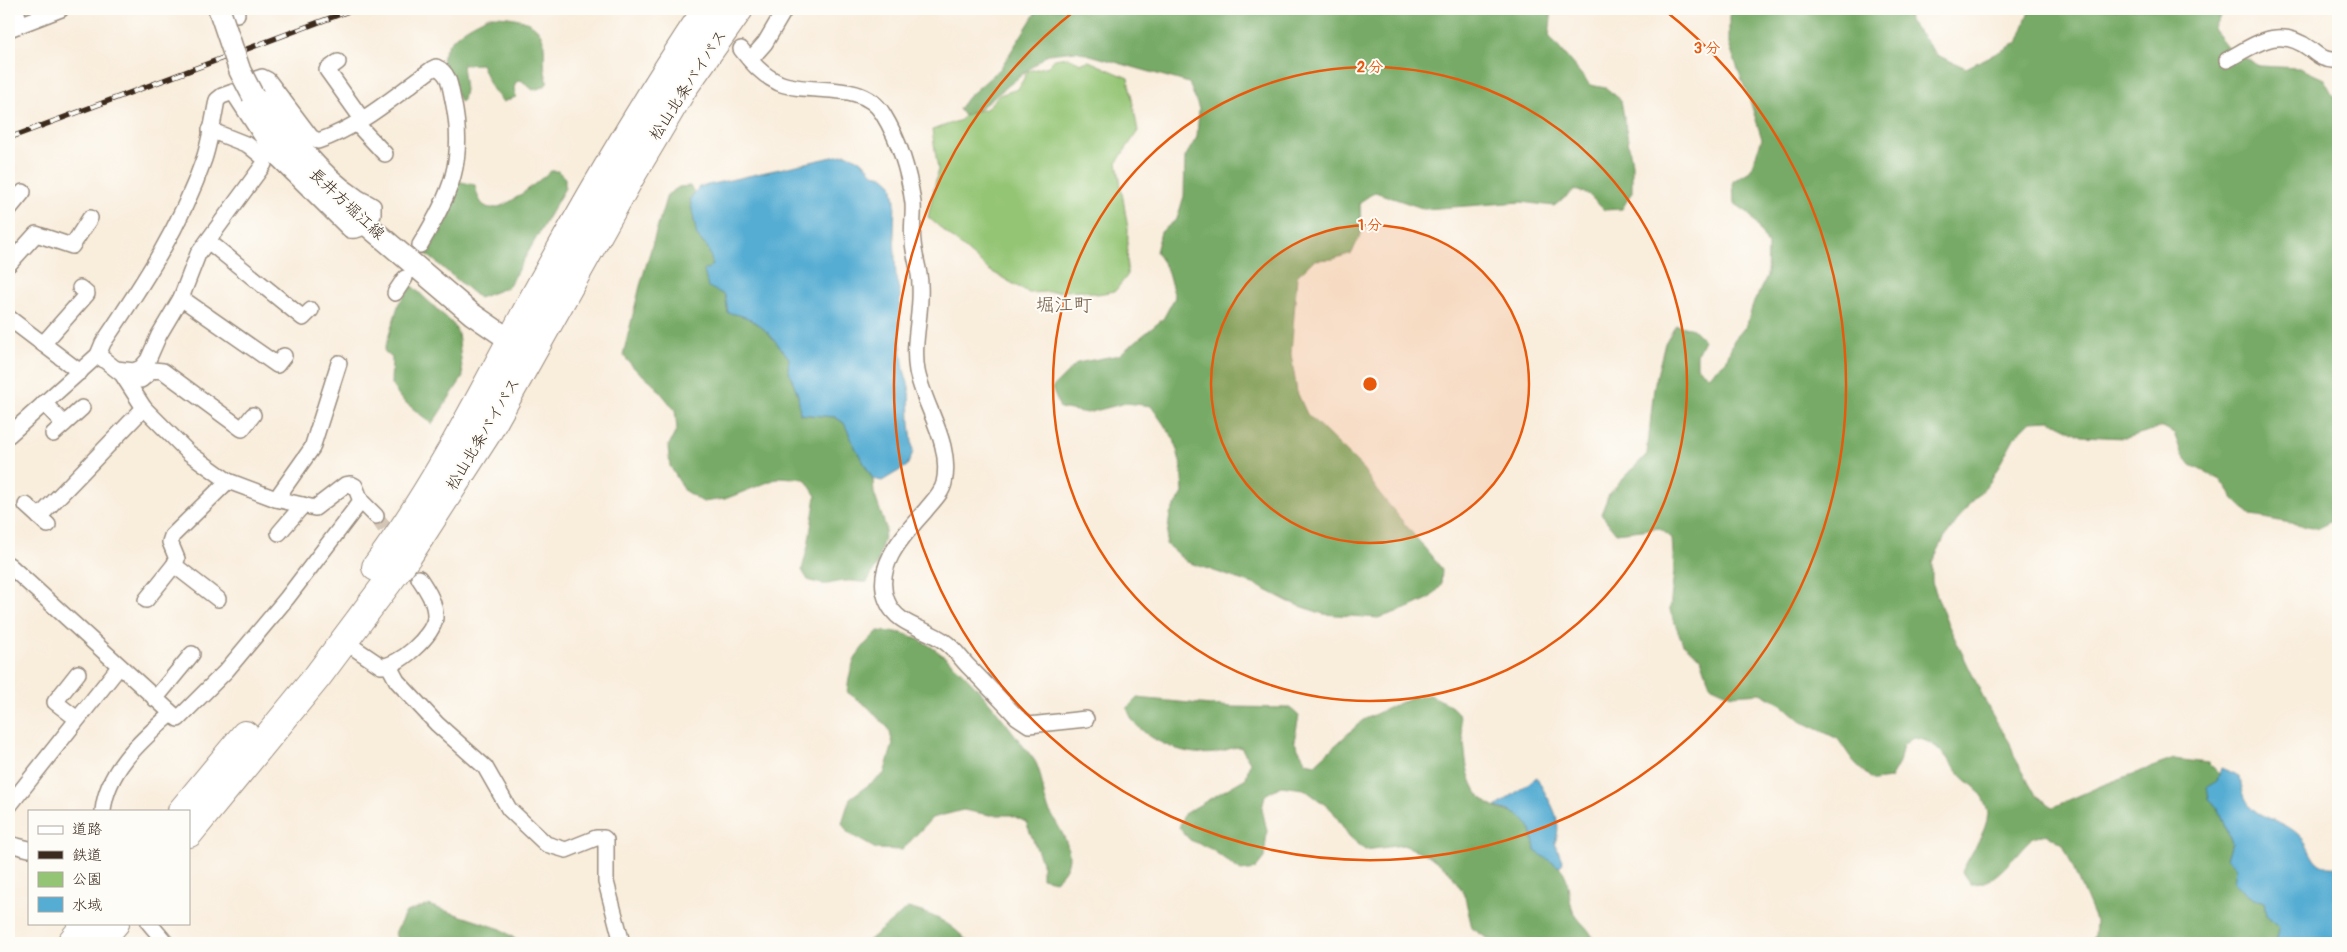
<svg xmlns="http://www.w3.org/2000/svg" width="2347" height="952" viewBox="0 0 2347 952" font-family="Pangolin,'Klee One',sans-serif">
  <style>
    .green { fill: #94c575; stroke: #68784a }
    .forest { fill: #7a6; stroke: #596a42 }
    .water { fill: #56add3; stroke: #486c78 }
    .lines { fill: none; stroke-linecap: round; stroke-linejoin: round }
    .street-tunnel { stroke: #d3c6b6; stroke-width: 15; stroke-dasharray: 15 8; stroke-linecap: butt }
    .street-casing { stroke: #9a8c7d; stroke-width: 18 }
    .secondary-casing { stroke: #9a8c7d; stroke-width: 24 }
    .highway-casing { stroke: #9a8c7d; stroke-width: 30 }
    .street { stroke: #fff; stroke-width: 15 }
    .secondary { stroke: #fff; stroke-width: 21 }
    .highway { stroke: #fff; stroke-width: 28 }
    .rail-casing { stroke: #3b2a1e; stroke-width: 5.5 }
    .rail { stroke: #fdfcf7; stroke-width: 4; stroke-dasharray: 11; stroke-linecap: butt }
    .secondary-bridge-casing { stroke: #9a8c7d; stroke-width: 24; stroke-linecap: butt }
    .secondary-bridge { stroke: #fff; stroke-width: 21 }
    .ring { fill: none; stroke: #e8590c; stroke-width: 2.5 }
    .labels { text-anchor: middle; dominant-baseline: central; stroke-width: 4; stroke-linejoin: round; paint-order: stroke }
    .street-label { font-size: 16px; fill: #3b2a1e; stroke: #fdfcf7 }
    .quarter-label { font-size: 19px; fill: #725a43; stroke: #fdfcf7 }
    .centre { fill: #e8590c; stroke: #fdfcf7; stroke-width: 2.5 }
    .ring-label { font-size: 15px; text-anchor: middle; font-weight: bold; fill: #e8590c; stroke: #fdfcf7; stroke-width: 4; stroke-linejoin: round; paint-order: stroke }
  </style>
  <rect width="100%" height="100%" fill="#fdfcf7"/>
  <filter id="ink" filterUnits="userSpaceOnUse"><feTurbulence type="fractalNoise" baseFrequency=".02" numOctaves="2"/><feDisplacementMap in="SourceGraphic" scale="10" xChannelSelector="R" yChannelSelector="G"/><feConvolveMatrix kernelMatrix="1 2 1 2 8 2 1 2 1" color-interpolation-filters="sRGB"/></filter>
  <filter id="wash" filterUnits="userSpaceOnUse"><feTurbulence type="fractalNoise" baseFrequency=".0096" numOctaves="4" result="noise"/><feDisplacementMap in="SourceGraphic" scale="20" xChannelSelector="R" yChannelSelector="G"/><feGaussianBlur stdDeviation="1.12" result="paint"/><feColorMatrix in="noise" values="0 0 0 0 0 0 0 0 0 0 0 0 0 0 0 0 0 1.4 0 .05"/><feComposite in="paint" operator="in"/></filter>
  <g filter="url(#wash)">
    <rect width="100%" height="100%" fill="#f9eddc"/>
    <polygon class="green" points="1068,57 1081,63 1089,61 1128,78 1138,131 1117,162 1128,229 1127,276 1115,291 1097,294 1082,290 1029,293 989,270 928,217 938,170 932,130 961,120 967,113 986,109 999,95 1018,89 1028,71 1049,66 1054,59"/>
    <g class="forest">
      <polygon points="1038,9 1552,9 1549,36 1590,85 1606,88 1621,100 1632,164 1632,192 1622,209 1604,210 1588,194 1575,190 1554,206 1521,202 1425,209 1375,192 1360,202 1361,233 1352,253 1333,259 1314,260 1297,276 1291,354 1297,392 1307,414 1361,466 1380,494 1442,569 1441,586 1430,598 1411,607 1379,618 1323,614 1289,602 1256,585 1187,562 1166,544 1170,514 1183,493 1181,465 1174,439 1151,406 1126,403 1087,413 1060,408 1052,388 1077,363 1119,355 1163,319 1175,297 1166,267 1156,252 1161,232 1177,219 1184,196 1185,157 1197,137 1199,109 1189,83 1076,51 1048,54 979,109 964,116 959,109 968,97 1000,69"/>
      <path d="M1733,9H1908L1909,21L1937,55L1966,68L2017,43L2030,9H2226L2213,29L2229,49L2260,66L2300,68L2324,79L2338,104V518L2318,528L2252,516L2234,499L2221,480L2191,465L2181,452L2174,433L2163,427L2125,438L2082,436L2050,420L2031,421L2014,438L1990,482L1970,503L1944,539L1932,562V582L1946,620L1990,711L2010,743L2014,756L2036,795L2053,807L2103,785L2174,759L2208,763L2219,774C2212,798 2224,821 2232,843L2226,858L2236,868L2247,895L2264,902L2266,915L2279,926L2275,943H2089L2094,937L2095,920L2063,844L2047,834C2043,835 2036,836 2032,838C2014,853 1998,886 1970,884L1962,872C1970,854 1987,832 1988,813C1988,809 1985,805 1984,802C1977,784 1971,787 1960,774C1946,758 1937,740 1913,738L1903,745L1899,763L1890,779L1874,781L1856,765L1838,739L1801,721L1781,704L1761,693L1732,695L1710,685L1701,658L1683,644L1670,610L1674,571L1672,538L1659,528L1616,533L1601,514L1609,494L1647,454L1654,387L1665,343L1676,325L1693,329L1704,340L1697,354V367L1708,376L1726,361L1734,340L1746,326L1754,302L1767,276L1768,245L1750,214L1734,203L1733,181L1750,171L1762,139L1751,104L1729,45V15Z"/>
      <path d="M489,16C505,16 530,17 540,33C547,44 543,59 545,72C545,74 548,80 547,83C546,87 537,89 533,90L521,80L516,82L514,88L516,97L503,102L491,87L481,64L462,65L465,90L463,100L460,102L442,60C447,36 469,26 489,16Z"/>
      <path d="M551,171H558L565,178V188L508,287L479,298L424,252L457,181L475,185C477,192 478,202 485,206C500,217 538,180 551,171Z"/>
      <path d="M690,186L694,192L690,199L697,236L708,248L725,295L728,313C758,316 771,336 789,358L788,369L798,395L800,414L835,417L844,423L856,449L873,479L874,493L886,528L877,565L867,582C860,583 853,580 847,581C826,582 831,588 808,580L802,570L808,546L816,496L805,479L781,477L725,499L703,502L685,491L670,466L668,447L677,429L675,410L652,382L635,369L623,355L640,286L667,195L679,187Z"/>
      <polygon points="412,286 453,324 458,333 463,377 432,424 400,398 391,384 392,358 384,351 399,303"/>
      <path d="M878,631C886,632 897,631 905,634C948,647 992,704 1018,739C1023,747 1032,755 1036,763C1043,777 1042,794 1048,808C1061,833 1084,858 1055,881L1042,878V862L1026,822L1011,815H990L963,810L932,818L902,850L876,849L848,833L842,823L850,798L884,774L893,744L889,729L868,707L847,692C851,660 856,653 878,631Z"/>
      <path d="M1430,695C1440,700 1453,705 1459,715C1460,718 1461,723 1461,726C1467,750 1463,776 1480,796C1501,822 1531,798 1535,851C1544,857 1561,864 1565,875C1570,887 1568,900 1574,912C1579,923 1588,926 1594,940L1593,943H1505L1488,939L1472,928L1464,893L1449,871L1428,855L1403,845L1365,850L1349,836L1332,810L1304,789L1281,786L1265,795L1262,809L1267,831L1264,858L1255,869L1241,871L1211,849L1190,840L1179,828L1184,814L1246,778L1250,762L1241,747C1232,747 1224,751 1215,753C1188,757 1151,743 1134,722C1131,718 1129,713 1127,708L1137,698L1232,707L1290,708L1299,716L1294,741L1306,762L1315,764L1363,720L1412,697Z"/>
      <polygon points="428,905 501,929 521,943 398,943 395,933 406,912"/>
      <path d="M908,908C934,915 950,922 969,943H865Z"/>
    </g>
    <g class="water">
      <path d="M846,154L862,161L874,174L883,176L892,184L895,201L894,234L896,278L900,294V339L904,370L909,387L910,423L913,452L907,466L882,481L873,479L856,449L844,423L835,417L800,414L798,395L788,369L789,358C771,336 758,316 728,313L725,295L708,287L704,271L713,265L708,248L697,236L690,199L699,187Z"/>
      <path d="M2221,768L2240,776C2245,825 2273,811 2299,835C2314,848 2309,870 2338,867V943H2275L2279,926L2266,915L2264,902L2247,895L2234,883L2236,868L2226,858L2232,843L2219,809L2209,800L2207,787L2217,781Z"/>
      <path d="M1537,777C1546,799 1565,816 1555,843L1563,863L1559,867L1535,851C1533,822 1523,814 1496,807Z"/>
    </g>
  </g>
  <g filter="url(#ink)">
    <g class="lines">
      <polyline class="street-tunnel" points="376,516 419,578"/>
      <g class="street-casing">
        <g id="street">
          <polyline points="16,9 20,25"/>
          <polyline points="236,9 237,14"/>
          <polyline points="9,29 61,9"/>
          <path d="M741,49C752,63 762,75 779,83C811,96 862,79 883,114C899,140 909,173 913,203C914,216 911,229 913,242C914,257 920,270 920,285C922,314 912,342 917,371C924,407 953,444 944,483C942,493 932,502 925,511C904,535 873,566 887,601C897,626 925,627 945,642C954,648 961,659 969,667C985,683 1001,700 1017,717L1029,725L1086,719"/>
          <polyline points="750,60 765,43 785,9"/>
          <path d="M2227,60C2256,44 2279,25 2310,49C2319,57 2326,61 2338,60"/>
          <polyline points="338,62 327,70 362,119"/>
          <polyline points="356,123 385,154"/>
          <polyline points="9,209 23,192"/>
          <polyline points="208,241 303,318 311,310"/>
          <polyline points="9,264 36,234 72,246 90,218"/>
          <polyline points="395,293 405,278"/>
          <polyline points="181,298 277,365 284,356"/>
          <polyline points="9,318 80,372"/>
          <polyline points="43,344 87,294 80,288"/>
          <polyline points="98,355 122,374 144,408 189,453 228,481 276,499 315,508 345,485 351,484 355,486 361,501 376,516"/>
          <polyline points="116,369 134,371 141,368 148,360 159,335 181,298 198,254 264,164 264,158 248,145 210,130"/>
          <polyline points="126,380 141,380 153,370 163,371 242,429 253,415"/>
          <polyline points="44,403 64,424"/>
          <polyline points="53,434 82,408"/>
          <path d="M9,435L98,355L103,343C143,284 181,226 204,159C210,141 213,120 217,100L222,96L233,92L274,155L350,230C361,232 367,223 373,215V206C367,202 361,200 356,196C316,170 280,119 256,79L262,77L268,80L311,137L318,141C360,127 396,95 432,69L436,67C450,73 450,87 453,100C466,160 451,194 420,245"/>
          <polyline points="276,499 312,448 339,363"/>
          <polyline points="26,505 48,525"/>
          <polyline points="39,517 144,408"/>
          <polyline points="279,533 303,505"/>
          <polyline points="9,565 178,719 226,671 287,598 361,501"/>
          <polyline points="174,565 218,599"/>
          <polyline points="146,600 174,565 177,559 170,542 172,536 228,481"/>
          <path d="M344,641L381,666C398,667 433,636 435,618C436,603 427,590 419,578"/>
          <polyline points="389,666 397,681 437,724 485,767 509,809 546,844 566,850 596,838 604,838 606,840 606,882 622,943"/>
          <polyline points="155,699 192,654"/>
          <polyline points="77,719 55,702 78,673"/>
          <polyline points="9,806 119,667"/>
          <path d="M103,811C107,769 142,740 171,714"/>
          <polyline points="9,844 29,849"/>
          <polyline points="149,923 166,943"/>
        </g>
      </g>
      <g class="secondary-casing">
        <polyline id="secondary" points="253,96 276,133 295,155 353,213 472,314 523,349"/>
      </g>
      <g class="highway-casing">
        <g id="highway">
          <path d="M376,567C439,483 486,386 536,294C589,197 645,101 707,9"/>
          <polyline points="182,811 245,735"/>
          <polyline points="189,833 317,677 409,554 487,433 632,174 683,88 739,9"/>
          <polyline points="71,943 87,923"/>
          <polyline points="98,943 115,923"/>
        </g>
      </g>
      <use href="#street" class="street"/>
      <use href="#secondary" class="secondary"/>
      <use href="#highway" class="highway"/>
      <g class="rail-casing">
        <polyline id="rail" points="9,138 354,9"/>
      </g>
      <use href="#rail" class="rail"/>
      <g class="secondary-bridge-casing">
        <polyline id="secondary-bridge" points="219,9 240,71 253,96"/>
      </g>
      <use href="#secondary-bridge" class="secondary-bridge"/>
    </g>
  </g>
  <circle cx="1370" cy="384" r="159" fill="#e8590c" fill-opacity=".12"/>
  <g class="ring">
    <circle cx="1370" cy="384" r="159"/>
    <circle cx="1370" cy="384" r="317"/>
    <path d="M1663 9A476 476 0 1 1 1077 9"/>
  </g>
  <g class="labels">
    <g class="street-label">
      <text transform="translate(688 85) rotate(-57)">松山北条バイパス</text>
      <text transform="translate(347 204) rotate(43)">長井方堀江線</text>
      <text transform="translate(483 434) rotate(-59)">松山北条バイパス</text>
    </g>
    <g class="quarter-label">
      <text x="1064" y="305">堀江町</text>
    </g>
  </g>
  <circle cx="1370" cy="384" r="8" class="centre"/>
  <g class="ring-label">
    <text x="1707" y="53">3 分</text>
    <text x="1370" y="72">2 分</text>
    <text x="1370" y="230">1 分</text>
  </g>
  <rect width="2347" height="952" fill="none" stroke="#fdfcf7" stroke-width="30"/>
  <rect x="28" y="810" width="162" height="115" fill="#fdfcf7" stroke="#afa8a0"/>
  <rect x="38" y="826" width="25" height="8" fill="#ffffff" stroke="#afa8a0"/>
  <text x="72" y="834" font-size="15" fill="#3b2a1e">道路</text>
  <rect x="38" y="851" width="25" height="8" fill="#3b2a1e" stroke="#afa8a0"/>
  <text x="72" y="860" font-size="15" fill="#3b2a1e">鉄道</text>
  <rect x="38" y="872" width="25" height="15" fill="#94c575" stroke="#afa8a0"/>
  <text x="72" y="884" font-size="15" fill="#3b2a1e">公園</text>
  <rect x="38" y="897" width="25" height="15" fill="#56add3" stroke="#afa8a0"/>
  <text x="72" y="910" font-size="15" fill="#3b2a1e">水域</text>
</svg>
